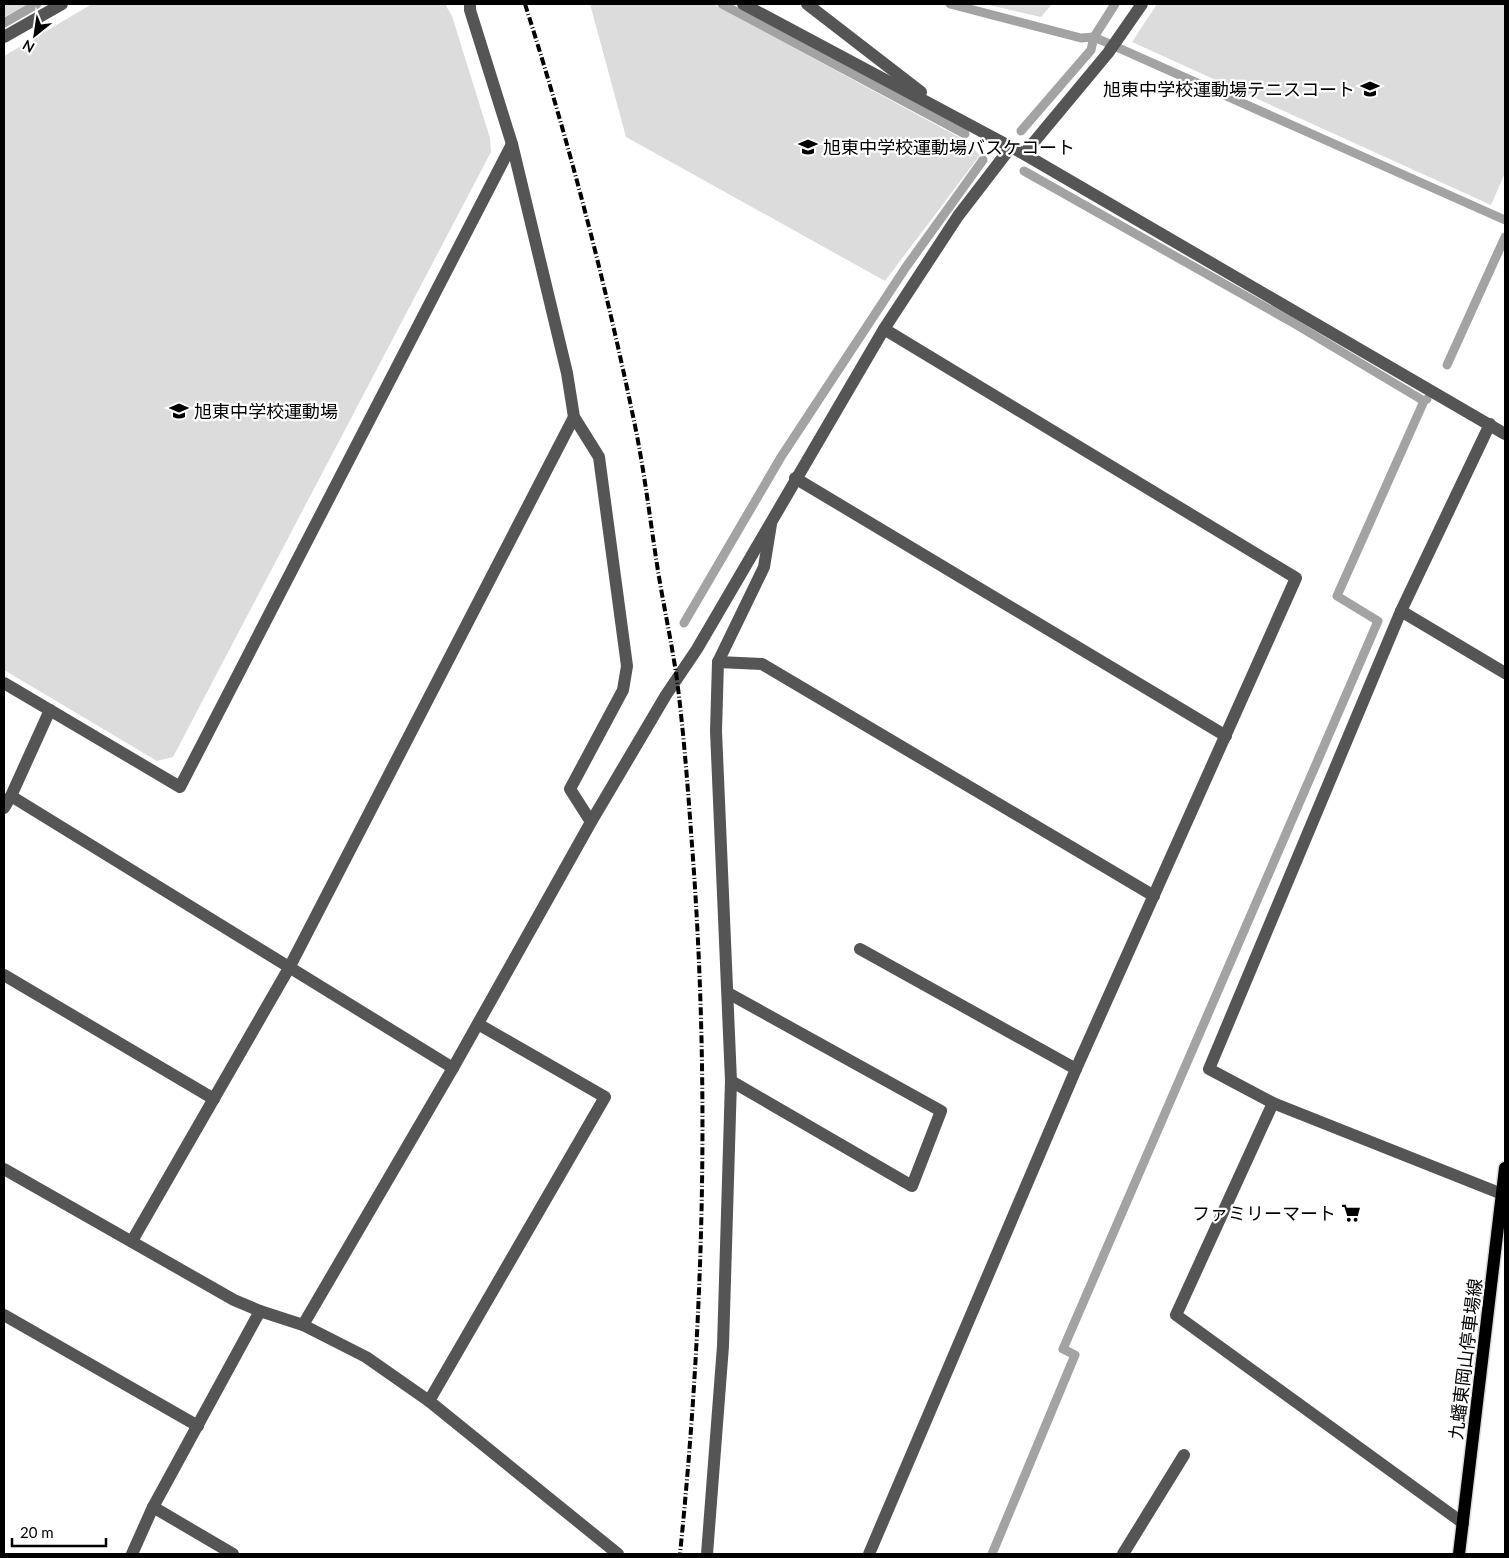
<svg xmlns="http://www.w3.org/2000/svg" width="1509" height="1558" viewBox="0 0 1509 1558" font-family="Lato,'Noto Sans JP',sans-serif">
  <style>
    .green { fill: #dcdcdc }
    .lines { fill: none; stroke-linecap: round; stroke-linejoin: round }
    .stream { stroke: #a3a3a3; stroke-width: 9 }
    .major-casing { stroke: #dbdbdb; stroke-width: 15 }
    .minor { stroke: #555; stroke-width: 12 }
    .major { stroke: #000; stroke-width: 12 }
    .rail { stroke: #000; stroke-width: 4; stroke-dasharray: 8 2.5 1 2.5; stroke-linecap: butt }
    .labels { text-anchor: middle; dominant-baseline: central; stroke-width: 4.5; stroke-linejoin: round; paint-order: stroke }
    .poi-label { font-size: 18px; fill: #000; stroke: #fff; text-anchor: end }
    .street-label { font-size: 18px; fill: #000; stroke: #fff }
  </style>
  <rect width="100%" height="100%" fill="#fff"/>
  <g class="green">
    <polygon points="4,4 28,4 4,17"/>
    <polygon points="92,4 445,4 452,16 490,138 491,152 173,757 157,761 4,670 4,56"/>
    <polygon points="590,4 713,4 964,140 980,155 885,281 626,137"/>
    <polygon points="985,4 1052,4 1041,17"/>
    <polygon points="1157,4 1505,4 1505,173 1491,205 1132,42"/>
  </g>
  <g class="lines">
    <g class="stream">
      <polyline points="722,4 965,134"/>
      <polyline points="950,4 1081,38 1094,37 1505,220"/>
      <polyline points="4,23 37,4"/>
      <polyline points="1021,131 1091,50 1094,37 1115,4"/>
      <polyline points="1024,171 1290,321 1424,401"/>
      <polyline points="1447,365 1505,237"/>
      <polyline points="684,623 781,457 906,267 983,160"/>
      <polyline points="992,1554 1075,1355 1063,1349 1378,621 1337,596 1424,401 1427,399"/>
    </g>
    <g class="major-casing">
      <polyline id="major" points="1459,1554 1505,1168"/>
    </g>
    <g class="minor">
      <polyline points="470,4 470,10 512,144 567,373 574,417 599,457 627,666 623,690 570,789 591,822"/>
      <polyline points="743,4 1024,154 1505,434"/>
      <polyline points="807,4 921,92"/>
      <polyline points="4,37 62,4"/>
      <polyline points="1024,154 1108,53 1142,4"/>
      <polyline points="795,478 1226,736"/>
      <polyline points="1401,611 1505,673"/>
      <polyline points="718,662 762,664 1154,896"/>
      <polyline points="4,683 180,787 512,144"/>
      <polyline points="11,796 453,1068"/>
      <polyline points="4,808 11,796 50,710"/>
      <polyline points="860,949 1076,1069"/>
      <polyline points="4,975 214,1099"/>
      <polyline points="728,993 941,1111 912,1186 731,1081"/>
      <polyline points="1273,1103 1209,1069 1401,611 1490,424"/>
      <polyline points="4,1169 234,1300 260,1311"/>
      <polyline points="132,1241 289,968 574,417"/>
      <polyline points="4,1315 198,1426"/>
      <polyline points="429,1401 605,1097 478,1024"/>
      <polyline points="1463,1523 1176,1315 1273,1103 1502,1194"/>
      <polyline points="132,1554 153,1507"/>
      <polyline points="233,1554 153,1507 260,1311 303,1325"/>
      <polyline points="618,1554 429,1401 366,1357 303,1325 453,1068 591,822 666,695 697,649 884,329 958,216 1011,147"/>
      <polyline points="707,1554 723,1346 731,1081 716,731 718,662 764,567 771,524"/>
      <polyline points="869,1554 1076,1069 1296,578 884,329"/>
      <polyline points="1123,1554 1184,1455"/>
    </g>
    <use href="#major" class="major"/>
    <path class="rail" d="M525,4C568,139 604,277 633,416C644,467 650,520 658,571C664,608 672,644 677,680C684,735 688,790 692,845C710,1082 704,1318 680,1554"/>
  </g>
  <defs>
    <g id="school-bare" transform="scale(1.5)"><path d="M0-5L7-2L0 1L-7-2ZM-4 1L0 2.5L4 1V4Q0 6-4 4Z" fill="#000" stroke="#fff" stroke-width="2.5" paint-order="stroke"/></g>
    <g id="supermarket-bare" transform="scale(1.5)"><path d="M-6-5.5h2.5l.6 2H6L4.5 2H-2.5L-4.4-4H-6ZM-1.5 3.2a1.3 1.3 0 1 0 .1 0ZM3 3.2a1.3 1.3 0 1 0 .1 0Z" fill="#000" stroke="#fff" stroke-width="2.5" paint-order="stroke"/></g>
  </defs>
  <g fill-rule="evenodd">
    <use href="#school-bare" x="1370" y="89"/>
    <use href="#school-bare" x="808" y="147"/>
    <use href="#school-bare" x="179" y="411"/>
    <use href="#supermarket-bare" x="1351" y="1213"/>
  </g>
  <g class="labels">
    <g class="poi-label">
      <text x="1355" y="89">旭東中学校運動場テニスコート</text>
      <text x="823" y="147" text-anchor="start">旭東中学校運動場バスケコート</text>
      <text x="194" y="411" text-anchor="start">旭東中学校運動場</text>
      <text x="1336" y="1213">ファミリーマート</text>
    </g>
    <g class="street-label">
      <text transform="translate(1465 1359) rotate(-83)">九蟠東岡山停車場線</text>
    </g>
  </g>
  <rect width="1509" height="1558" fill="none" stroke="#000000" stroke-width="10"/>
  <g transform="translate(35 35) rotate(210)" stroke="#ffffff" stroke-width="4" paint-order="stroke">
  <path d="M0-4L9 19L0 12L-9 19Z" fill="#000000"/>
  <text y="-8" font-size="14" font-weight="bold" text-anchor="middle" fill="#000000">N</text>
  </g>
  <path d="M12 1538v8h94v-8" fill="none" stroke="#000000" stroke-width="2.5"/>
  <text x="20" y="1538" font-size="15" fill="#000000" stroke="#ffffff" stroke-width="4" paint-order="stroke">20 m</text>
</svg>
